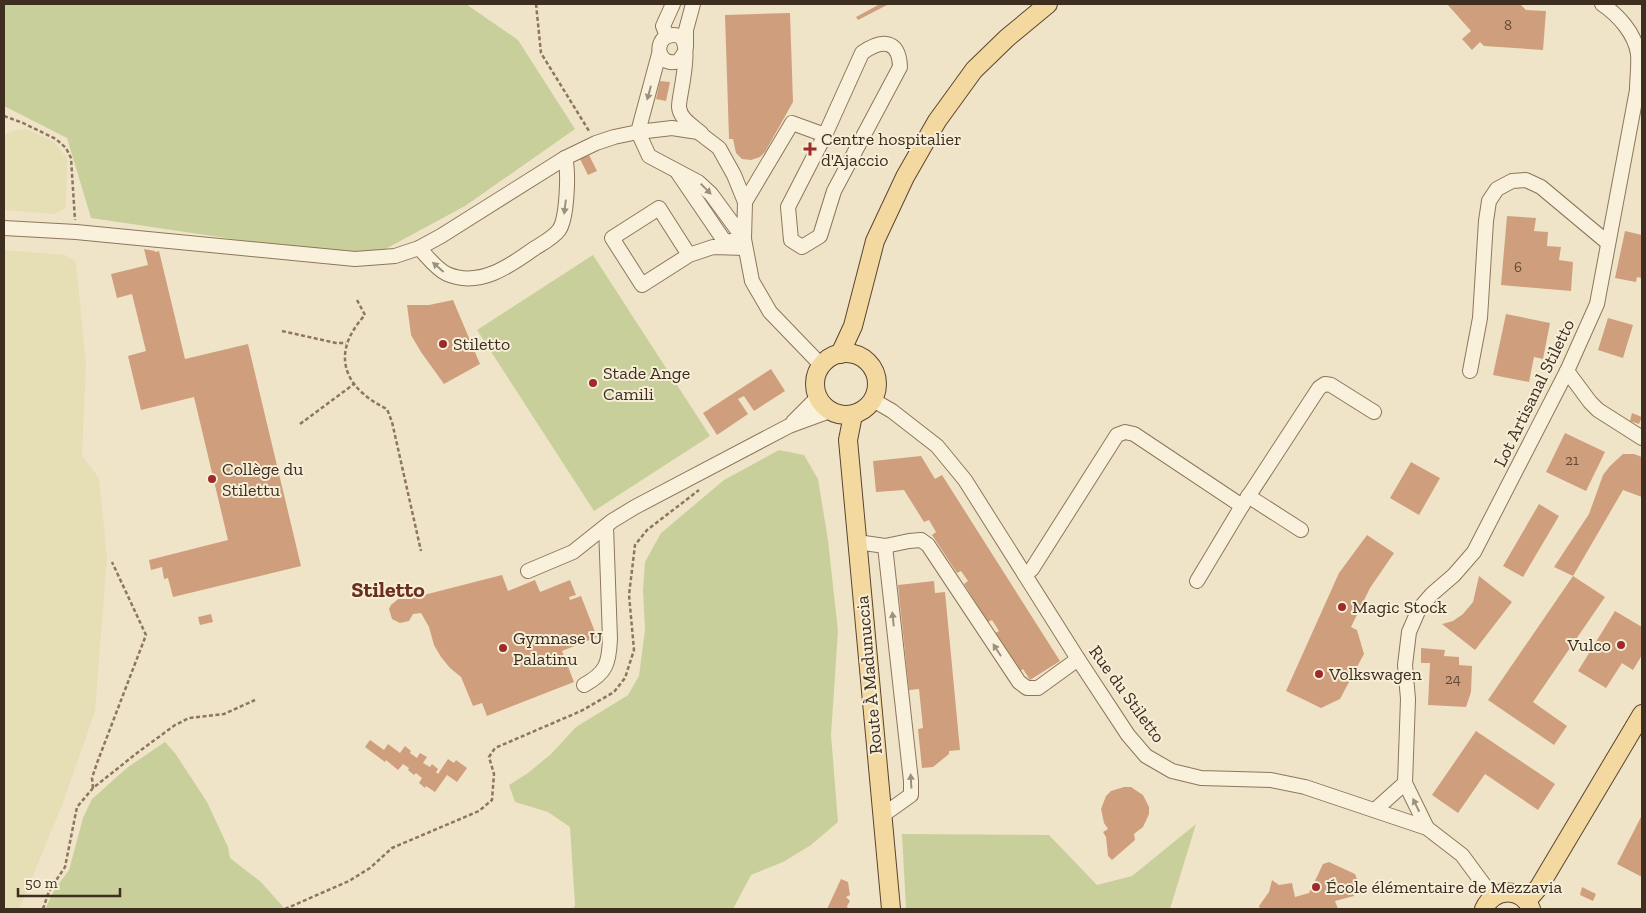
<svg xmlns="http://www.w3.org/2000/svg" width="1646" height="913" viewBox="0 0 1646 913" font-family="'Zilla Slab',serif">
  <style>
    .farmland { fill: #e6deb5 }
    .green { fill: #c9cf9b }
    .building { fill: #cf9f7d }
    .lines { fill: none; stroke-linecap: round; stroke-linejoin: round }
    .minor-casing { stroke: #8d765c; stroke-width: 16 }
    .major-casing { stroke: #5b4430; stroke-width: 20 }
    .path { stroke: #8d765c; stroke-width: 2.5; stroke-dasharray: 4 2.5; stroke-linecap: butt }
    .minor { stroke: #faf1dc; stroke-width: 14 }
    .major { stroke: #f3d9a0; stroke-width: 18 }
    .oneway { fill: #9c907e }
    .poi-dot { fill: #9e2a2b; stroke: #f7eed8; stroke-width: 2 }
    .labels { text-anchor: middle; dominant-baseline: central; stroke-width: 4; stroke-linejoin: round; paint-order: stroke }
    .number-label { font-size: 15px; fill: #624a37 }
    .poi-label { font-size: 18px; fill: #3d2e20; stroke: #f7eed8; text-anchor: start }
    .street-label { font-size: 18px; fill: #3d2e20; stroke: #f7eed8 }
    .district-label { font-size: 22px; font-weight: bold; fill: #6b2e1e; stroke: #f7eed8 }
  </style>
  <rect width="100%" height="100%" fill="#f0e4c8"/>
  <g class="farmland">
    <polygon points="26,129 53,141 67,158 66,208 54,214 4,210 4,135 11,131"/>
    <polygon points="4,250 65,255 76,262 86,364 82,456 99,478 107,557 95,711 63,803 19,909 4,909"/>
  </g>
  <g class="green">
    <polygon points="4,4 466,4 518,40 575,129 465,206 367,259 91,218 67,138 4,106"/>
    <polygon points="593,255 710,436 594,511 477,330"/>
    <polygon points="779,450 804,455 818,479 828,540 838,631 831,735 838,822 811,845 783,862 751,875 733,909 573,909 575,905 570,827 548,812 515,802 509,785 528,773 551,754 576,727 628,695 639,676 645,630 643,590 645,562 661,533 724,480"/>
    <polygon points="165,742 175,753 207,802 228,847 230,858 261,882 285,909 45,909 55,889 69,870 83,818 92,799 128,767"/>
    <polygon points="1196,824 1170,909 906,909 902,834 1049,835 1097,885 1132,876"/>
  </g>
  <g class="building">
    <polygon points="880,4 889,4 858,20 856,17"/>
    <polygon points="1447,4 1520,4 1526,10 1546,11 1543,50 1484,46 1480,42 1472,50 1462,39 1471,31"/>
    <polygon points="790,13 793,102 765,152 760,157 751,160 742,159 736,153 733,139 729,139 725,15"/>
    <polygon points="660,81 670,82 666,101 656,99"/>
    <polygon points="588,153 597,171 588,175 579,157"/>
    <polygon points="1507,216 1536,218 1534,231 1548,232 1547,246 1561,247 1559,260 1573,262 1571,291 1501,285"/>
    <polygon points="1625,231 1642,235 1642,278 1637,277 1636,282 1615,278"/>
    <polygon points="144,249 155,251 155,252 159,251 185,359 248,344 301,566 173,597 168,578 164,579 162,567 151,570 149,560 228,540 194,397 141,410 128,356 146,351 132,294 117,298 111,274 148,265"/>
    <polygon points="453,300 480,364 444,384 421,352 411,335 407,305 429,305"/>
    <polygon points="1506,314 1550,323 1543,359 1534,357 1529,382 1493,375"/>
    <polygon points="1608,318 1633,325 1623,358 1598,350"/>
    <polygon points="771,369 785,391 754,411 744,396 738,399 748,414 717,435 703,413"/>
    <polygon points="1632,413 1642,417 1639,424 1630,421"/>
    <polygon points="1565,433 1605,452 1586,491 1546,472"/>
    <polygon points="1623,454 1634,454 1642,457 1642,497 1623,490 1573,576 1554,567 1589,514 1603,475 1610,466"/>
    <polygon points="921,456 935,479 942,475 1060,661 1030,680 1023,669 1019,672 995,633 999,631 992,620 988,622 964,584 968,581 961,571 957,573 932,535 936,532 929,520 924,522 904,490 876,492 873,461"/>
    <polygon points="1411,462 1440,478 1419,515 1390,498"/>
    <polygon points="1539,504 1559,516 1523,577 1503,566"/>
    <polygon points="1367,535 1394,553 1370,588 1351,627 1357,630 1364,654 1340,699 1321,708 1286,691 1339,573"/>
    <polygon points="502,575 508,591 535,580 540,592 570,580 576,595 569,597 570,600 581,596 597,637 562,651 574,682 487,716 482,703 473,706 461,677 450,668 441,657 434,645 429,627 421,613 413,614 409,621 400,623 392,619 389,609 391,605 398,599 413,599 412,598"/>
    <polygon points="1479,576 1512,602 1475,650 1442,624 1453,621 1463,614 1473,602"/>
    <polygon points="1573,576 1605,597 1533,702 1567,726 1554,745 1488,700"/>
    <polygon points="934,581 935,593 945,592 960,750 949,751 949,754 933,767 922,768 918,729 923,728 919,689 909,690 898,585"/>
    <polygon points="1615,611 1642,627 1642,655 1633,670 1622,663 1606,688 1578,671"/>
    <polygon points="211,614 213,622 200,625 198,617"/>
    <polygon points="1421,648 1445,650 1444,656 1459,657 1459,665 1472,666 1471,692 1466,707 1428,705 1430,663 1421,663"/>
    <polygon points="1476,731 1555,784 1538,810 1485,774 1458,813 1432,795"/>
    <polygon points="370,740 384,750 388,744 400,753 405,746 411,751 410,753 417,758 420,753 427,757 423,763 430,767 432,764 438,769 436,772 438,774 448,759 454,763 456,760 467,768 457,782 447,775 435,792 426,786 425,788 419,783 422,778 416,773 414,775 408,770 409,768 403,764 398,770 386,760 385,762 365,747"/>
    <polygon points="1124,787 1131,787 1143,795 1149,807 1149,814 1143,827 1134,834 1135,840 1112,860 1108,856 1106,837 1103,832 1108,829 1104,823 1101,809 1106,796 1111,791"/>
    <polygon points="1642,815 1642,877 1617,864"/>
    <polygon points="1329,862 1355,874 1359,885 1353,894 1354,896 1335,901 1338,909 1260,909 1259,906 1269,892 1272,880 1279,885 1292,883 1295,897 1309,893 1323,864"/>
    <polygon points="841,879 848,882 850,895 846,897 850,901 847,906 848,909 827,909"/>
    <polygon points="1582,887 1596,894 1593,901 1580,895"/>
  </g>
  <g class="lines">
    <g class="minor-casing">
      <g id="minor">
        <polyline points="667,36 663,26 673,4"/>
        <polyline points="686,47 686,30 693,4"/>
        <path d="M685,52L679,61C663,67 653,50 664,38C702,19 678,95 679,107C680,119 693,126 701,133"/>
        <polyline points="678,173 725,242 738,240"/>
        <path d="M745,202L792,123L825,135L788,207L791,240L802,247L820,236L834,191L900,67C899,39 881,39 862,53L825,135"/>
        <polyline points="4,228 76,232 355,259 395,256 419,248 441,236 565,158 596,143 614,137 638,132 659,54"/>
        <polyline points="744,239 711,194 698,182 649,156 638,132 672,128 698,132 719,148 734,175 745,202 744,239 752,281 770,312 822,366"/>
        <path d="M419,248C427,256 436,269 447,274C479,288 510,266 535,248C543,243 553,238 559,230C567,219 569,172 565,158"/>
        <polyline points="689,255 659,208 612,238 642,285 689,255 713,247 745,248"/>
        <polyline points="1470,371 1480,318 1486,221 1489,201 1497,189 1512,181 1526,180 1541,187 1608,243"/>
        <polyline points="1567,371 1590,402 1598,410 1642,438"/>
        <polyline points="873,400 892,411 937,446 965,480 1078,659 1128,735 1146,756 1172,771 1201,778 1271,780 1305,787 1427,828 1462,855 1493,897"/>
        <polyline points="793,422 818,397"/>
        <polyline points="1248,496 1301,530"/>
        <polyline points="857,542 885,546 911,781 911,795 883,815"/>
        <polyline points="885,546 909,541 921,540 928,545 1019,682 1027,688 1038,688 1078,659"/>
        <polyline points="528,571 573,552 612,521 635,507 789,426 830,411"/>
        <polyline points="1025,575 1032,569 1117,435 1125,432 1134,434 1242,506"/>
        <polyline points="1197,581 1242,506 1319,388 1325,384 1331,385 1374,412"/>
        <path d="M584,685C606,673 609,664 610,639L606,526"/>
        <polyline points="1375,810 1405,783"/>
        <path d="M1427,828L1405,783L1408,699L1405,665L1409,632L1419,609L1432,594L1454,575L1474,552L1567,371L1597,304L1637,90C1637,79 1639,65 1638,54C1635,33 1618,15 1602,4"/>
      </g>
    </g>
    <g class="major-casing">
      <g id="major">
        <circle cx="846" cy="384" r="31"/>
        <polyline points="840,354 853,326 875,241 905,177 937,121 974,70 1007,38 1048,4"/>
        <polyline points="853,415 848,440 891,909"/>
        <polyline points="1527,901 1539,887 1642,714"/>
        <path d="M1484,909C1494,887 1522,887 1531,909"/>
      </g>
    </g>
    <g class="path">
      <polyline points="536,4 541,53 589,131"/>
      <polyline points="4,116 23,123 56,139 66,148 71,158 75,220"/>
      <path d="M357,300L365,315C330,353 343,388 387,409L392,422L421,551"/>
      <polyline points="282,331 336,343 346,343"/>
      <polyline points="300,424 354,384"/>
      <polyline points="93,788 92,778 97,763 146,635 112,562"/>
      <polyline points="43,909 49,891 65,867 77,807 93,788 137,753 175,725 189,718 224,714 255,700"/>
      <polyline points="285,909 349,881 370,868 392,848 479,811 492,800 494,774 489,757 495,748 581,711 614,692 625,678 634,650 629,595 635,545 647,530 699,490"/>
    </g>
    <use href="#minor" class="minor"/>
    <use href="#major" class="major"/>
  </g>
  <defs><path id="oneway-solid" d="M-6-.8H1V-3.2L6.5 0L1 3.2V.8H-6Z" transform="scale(1.25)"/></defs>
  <g class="oneway">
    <use href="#oneway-solid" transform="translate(649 93) rotate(105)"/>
    <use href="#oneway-solid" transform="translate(706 189) rotate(45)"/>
    <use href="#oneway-solid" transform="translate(565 207) rotate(97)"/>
    <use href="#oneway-solid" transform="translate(438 267) rotate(-139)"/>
    <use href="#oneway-solid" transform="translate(893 619) rotate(-96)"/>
    <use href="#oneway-solid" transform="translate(997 650) rotate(-123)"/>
    <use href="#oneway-solid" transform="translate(911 781) rotate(-93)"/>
    <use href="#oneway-solid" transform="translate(1416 805) rotate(-116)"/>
  </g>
  <g class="poi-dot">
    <path d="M807.5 141.5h5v5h5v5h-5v5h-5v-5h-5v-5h5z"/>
    <circle cx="443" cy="344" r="5"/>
    <circle cx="593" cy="383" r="5"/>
    <circle cx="212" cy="479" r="5"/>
    <circle cx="1342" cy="607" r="5"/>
    <circle cx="1621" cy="645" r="5"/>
    <circle cx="503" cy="648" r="5"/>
    <circle cx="1319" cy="674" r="5"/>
    <circle cx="1316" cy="887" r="5"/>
  </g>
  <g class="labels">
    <g class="number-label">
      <text x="1508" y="25">8</text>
      <text x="1518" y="267">6</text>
      <text x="1572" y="460">21</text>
      <text x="1453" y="679">24</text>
    </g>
    <g class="poi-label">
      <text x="821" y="139">Centre hospitalier<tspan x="821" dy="21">d'Ajaccio</tspan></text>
      <text x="453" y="344">Stiletto</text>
      <text x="603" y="373">Stade Ange<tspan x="603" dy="21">Camili</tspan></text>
      <text x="222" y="469">Collège du<tspan x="222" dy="21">Stilettu</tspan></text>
      <text x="1352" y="607">Magic Stock</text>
      <text x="513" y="638">Gymnase U<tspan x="513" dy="21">Palatinu</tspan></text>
      <text x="1611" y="645" text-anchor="end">Vulco</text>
      <text x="1329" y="674">Volkswagen</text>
      <text x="1326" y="887">École élémentaire de Mezzavia</text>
    </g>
    <g class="street-label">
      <text transform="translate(1534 393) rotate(-64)">Lot Artisanal Stiletto</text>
      <text transform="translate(869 675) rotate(-95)">Route À Madunuccia</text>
      <text transform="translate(1127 694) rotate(54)">Rue du Stiletto</text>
    </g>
    <g class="district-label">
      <text x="388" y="589">Stiletto</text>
    </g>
  </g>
  <rect width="1646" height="913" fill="none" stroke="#3d2e20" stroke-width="10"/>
  <path d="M18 888v8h102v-8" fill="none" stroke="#3d2e20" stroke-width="2.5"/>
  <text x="25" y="888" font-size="15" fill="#3d2e20" stroke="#f7eed8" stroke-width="4" paint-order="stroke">50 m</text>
</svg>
